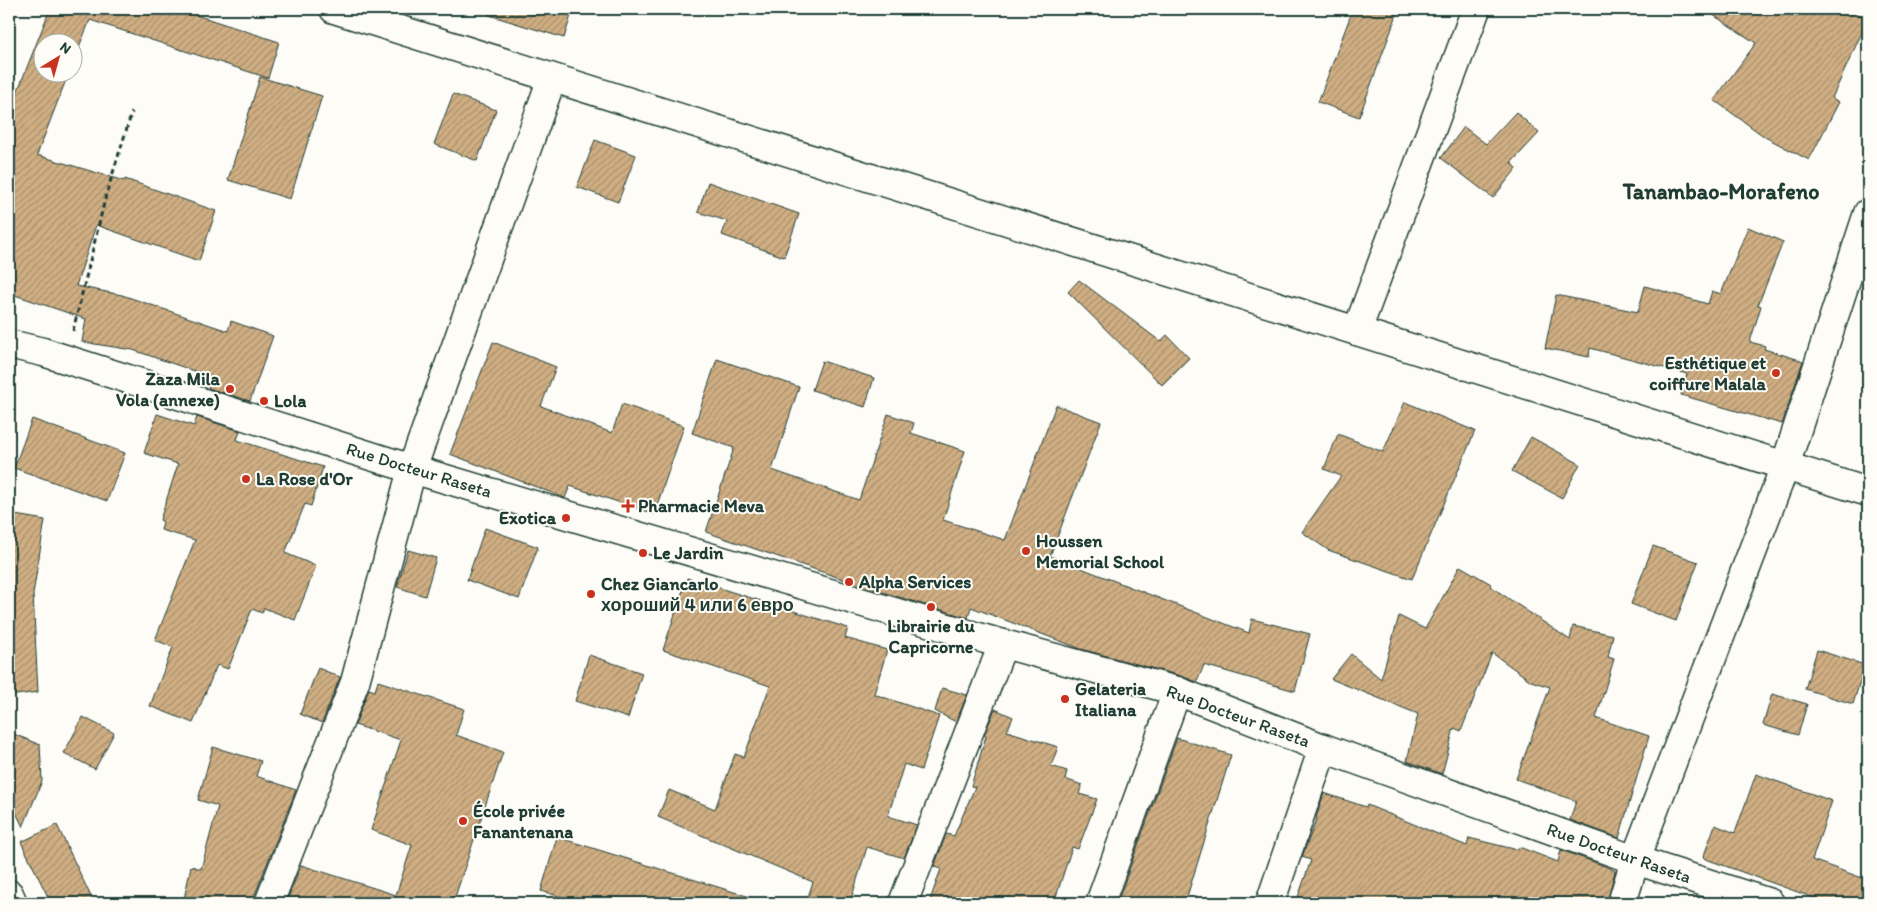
<svg xmlns="http://www.w3.org/2000/svg" width="1877" height="912" viewBox="0 0 1877 912" font-family="Itim,sans-serif">
  <style>
    .building { fill: url(#building-hatch); stroke: #1f3d34 }
    .lines { fill: none; stroke-linecap: round; stroke-linejoin: round }
    .street-casing { stroke: #1f3d34; stroke-width: 31 }
    .secondary-casing { stroke: #1f3d34; stroke-width: 31 }
    .path { stroke: #1f3d34; stroke-width: 3; stroke-dasharray: 5 4; stroke-linecap: butt }
    .street { stroke: #fdfcf7; stroke-width: 28 }
    .secondary { stroke: #fdfcf7; stroke-width: 28 }
    .poi-dot { fill: #c8321e; stroke: #fdfcf7; stroke-width: 2 }
    .labels { text-anchor: middle; dominant-baseline: central; stroke-width: 4; stroke-linejoin: round; paint-order: stroke }
    .poi-label { font-size: 18px; font-weight: bold; fill: #1f3d34; stroke: #fdfcf7; text-anchor: start }
    .street-label { font-size: 18px; fill: #1f3d34; stroke: #fdfcf7 }
    .district-label { font-size: 22px; font-weight: bold; fill: #1f3d34; stroke: #fdfcf7 }
  </style>
  <defs>
    <pattern id="building-hatch" width="6" height="6" patternUnits="userSpaceOnUse" patternTransform="scale(1.25)"><rect width="6" height="6" fill="#d0ae83"/><path d="M-1 1l2-2M0 6l6-6M5 7l2-2" fill="none" stroke="#a88f6c"/></pattern>
  </defs>
  <rect width="100%" height="100%" fill="#fdfcf7"/>
  <filter id="ink" filterUnits="userSpaceOnUse"><feTurbulence type="fractalNoise" baseFrequency=".02" numOctaves="2"/><feDisplacementMap in="SourceGraphic" scale="10" xChannelSelector="R" yChannelSelector="G"/><feConvolveMatrix kernelMatrix="1 2 1 2 8 2 1 2 1" color-interpolation-filters="sRGB"/></filter>
  <g filter="url(#ink)">
    <g class="building">
      <polygon points="50,9 178,9 279,42 268,78 90,20 72,64 72,42 42,42 42,72 69,72 37,155 124,181 125,179 216,211 199,261 96,225 76,286 122,295 228,331 231,321 273,336 250,401 208,388 212,377 133,350 82,342 86,319 9,293 9,113"/>
      <polygon points="490,9 573,9 564,38 489,15"/>
      <polygon points="1353,9 1399,9 1359,117 1318,102"/>
      <polygon points="1704,9 1846,9 1868,19 1832,98 1839,102 1809,160 1765,137 1714,100 1756,43"/>
      <polygon points="260,77 322,96 290,199 228,180"/>
      <polygon points="453,94 496,110 477,161 434,144"/>
      <polygon points="1516,112 1539,133 1511,163 1517,168 1493,198 1441,158 1464,127 1486,144"/>
      <polygon points="595,140 636,155 618,202 577,187"/>
      <polygon points="708,182 799,214 784,257 722,235 727,221 698,212"/>
      <polygon points="1748,227 1783,242 1758,305 1761,306 1750,342 1765,346 1764,349 1803,361 1782,424 1681,395 1687,374 1590,348 1589,357 1545,348 1556,295 1638,312 1645,286 1708,304 1712,291 1721,294"/>
      <polygon points="1079,280 1161,342 1167,335 1189,358 1162,385 1068,292"/>
      <polygon points="493,342 556,367 541,406 612,433 622,404 684,426 654,514 570,486 565,498 450,454"/>
      <polygon points="717,359 799,387 772,470 859,500 888,414 914,423 911,433 965,451 943,520 1005,540 1056,405 1101,422 1050,556 1249,633 1252,619 1310,634 1295,691 1204,665 1197,682 1181,676 1081,649 971,607 968,618 866,587 706,532 734,448 692,433"/>
      <polygon points="822,361 874,378 865,407 812,390"/>
      <polygon points="1405,402 1475,431 1412,579 1328,550 1302,532 1341,476 1324,469 1338,434 1383,452"/>
      <polygon points="157,414 194,426 197,417 240,431 237,440 323,467 311,506 305,504 285,553 316,566 295,620 264,608 262,613 252,609 228,669 217,665 193,723 150,706 173,647 155,640 195,540 161,530 163,522 160,520 178,464 144,453"/>
      <polygon points="32,419 125,453 107,501 14,468"/>
      <polygon points="1531,437 1580,464 1562,498 1512,471"/>
      <polygon points="9,514 45,520 33,594 38,692 9,696"/>
      <polygon points="485,528 538,547 519,599 467,580"/>
      <polygon points="1653,546 1698,562 1676,621 1631,604"/>
      <polygon points="408,550 436,558 425,596 397,587"/>
      <polygon points="1460,566 1491,584 1490,586 1570,640 1573,626 1613,635 1608,657 1614,659 1596,718 1649,736 1619,838 1570,820 1576,801 1516,779 1550,687 1531,681 1492,653 1461,731 1454,728 1442,774 1407,761 1418,714 1331,679 1351,654 1381,679 1399,616 1425,629"/>
      <polygon points="687,578 848,628 845,638 887,650 874,694 939,716 921,770 904,764 888,816 917,825 904,858 867,847 850,903 806,903 813,882 658,817 669,790 715,809 735,754 744,757 770,686 663,650"/>
      <polygon points="1817,650 1865,665 1853,704 1805,689"/>
      <polygon points="589,655 642,673 628,718 575,701"/>
      <polygon points="318,668 340,677 322,723 300,714"/>
      <polygon points="378,681 464,709 456,735 503,752 453,903 286,903 301,865 396,895 412,845 371,830 401,740 355,725 369,689 375,691"/>
      <polygon points="942,688 967,695 956,722 935,711"/>
      <polygon points="1772,694 1807,704 1798,735 1763,725"/>
      <polygon points="995,709 1013,717 1007,731 1058,747 1051,766 1067,771 1065,779 1082,785 1079,794 1097,799 1078,849 1072,847 1054,903 929,903 941,869 934,867 946,834 954,836 975,787 971,786 986,736 984,735"/>
      <polygon points="83,717 114,733 95,769 64,753"/>
      <polygon points="9,732 40,745 42,781 23,827 9,798"/>
      <polygon points="1177,738 1231,755 1185,903 1117,903"/>
      <polygon points="213,747 261,761 256,776 296,790 254,897 254,903 205,903 184,899 191,866 201,869 218,806 198,800"/>
      <polygon points="1756,774 1832,801 1812,860 1868,880 1868,903 1828,903 1703,858 1715,825 1735,833"/>
      <polygon points="1324,793 1366,807 1367,805 1467,846 1469,838 1518,850 1519,847 1558,862 1561,850 1610,868 1615,871 1607,903 1296,903 1311,860 1302,857 1317,818 1316,818"/>
      <polygon points="57,825 94,903 51,903 21,842"/>
      <polygon points="557,837 750,897 749,903 582,903 541,891"/>
    </g>
    <g class="lines">
      <g class="street-casing">
        <g id="street">
          <polyline points="334,9 1868,492"/>
          <polyline points="1357,331 1476,9"/>
          <polyline points="269,903 355,682 412,469 552,78"/>
          <polyline points="903,903 1003,644"/>
          <polyline points="1100,903 1177,691"/>
          <polyline points="1270,903 1323,748"/>
          <polyline points="1622,903 1635,860 1785,466 1868,213"/>
        </g>
      </g>
      <g class="secondary-casing">
        <g id="secondary">
          <polyline points="9,344 43,352 412,469 985,639 1177,691 1323,748 1635,860 1770,903"/>
          <polyline points="9,894 13,903"/>
        </g>
      </g>
      <polyline class="path" points="73,331 106,195 132,112"/>
      <use href="#street" class="street"/>
      <use href="#secondary" class="secondary"/>
    </g>
  </g>
  <g class="poi-dot">
    <circle cx="1776" cy="373" r="5"/>
    <circle cx="230" cy="389" r="5"/>
    <circle cx="264" cy="401" r="5"/>
    <circle cx="246" cy="479" r="5"/>
    <path d="M625.5 498.5h5v5h5v5h-5v5h-5v-5h-5v-5h5z"/>
    <circle cx="566" cy="518" r="5"/>
    <circle cx="1026" cy="551" r="5"/>
    <circle cx="643" cy="553" r="5"/>
    <circle cx="849" cy="582" r="5"/>
    <circle cx="591" cy="594" r="5"/>
    <circle cx="931" cy="607" r="5"/>
    <circle cx="1065" cy="699" r="5"/>
    <circle cx="463" cy="821" r="5"/>
  </g>
  <g class="labels">
    <g class="poi-label">
      <text x="1766" y="363" text-anchor="end">Esthétique et<tspan x="1766" dy="21">coiffure Malala</tspan></text>
      <text x="220" y="379" text-anchor="end">Zaza Mila<tspan x="220" dy="21">Vola (annexe)</tspan></text>
      <text x="274" y="401">Lola</text>
      <text x="256" y="479">La Rose d'Or</text>
      <text x="638" y="506">Pharmacie Meva</text>
      <text x="556" y="518" text-anchor="end">Exotica</text>
      <text x="1036" y="541">Houssen<tspan x="1036" dy="21">Memorial School</tspan></text>
      <text x="653" y="553">Le Jardin</text>
      <text x="859" y="582">Alpha Services</text>
      <text x="601" y="584">Chez Giancarlo<tspan x="601" dy="21">хороший 4 или 6 евро</tspan></text>
      <text x="931" y="626" text-anchor="middle">Librairie du<tspan x="931" dy="21">Capricorne</tspan></text>
      <text x="1075" y="689">Gelateria<tspan x="1075" dy="21">Italiana</tspan></text>
      <text x="473" y="811">École privée<tspan x="473" dy="21">Fanantenana</tspan></text>
    </g>
    <g class="street-label">
      <text transform="translate(419 470) rotate(17)">Rue Docteur Raseta</text>
      <text transform="translate(1238 716) rotate(20)">Rue Docteur Raseta</text>
      <text transform="translate(1619 853) rotate(19)">Rue Docteur Raseta</text>
    </g>
    <g class="district-label">
      <text x="1721" y="191">Tanambao-Morafeno</text>
    </g>
  </g>
  <rect width="1877" height="912" fill="none" stroke="#fdfcf7" stroke-width="30"/>
  <rect x="15" y="15" width="1847" height="882" fill="none" stroke="#1f3d34" stroke-width="2" filter="url(#ink)"/>
  <g transform="translate(58 58) rotate(37)"><circle r="24" fill="#fdfcf7" stroke="#a4b0a9"/>
  <path d="M0-4L9 19L0 12L-9 19Z" fill="#c8321e"/>
  <text y="-8" font-size="14" font-weight="bold" text-anchor="middle" fill="#1f3d34">N</text>
  </g>
</svg>
